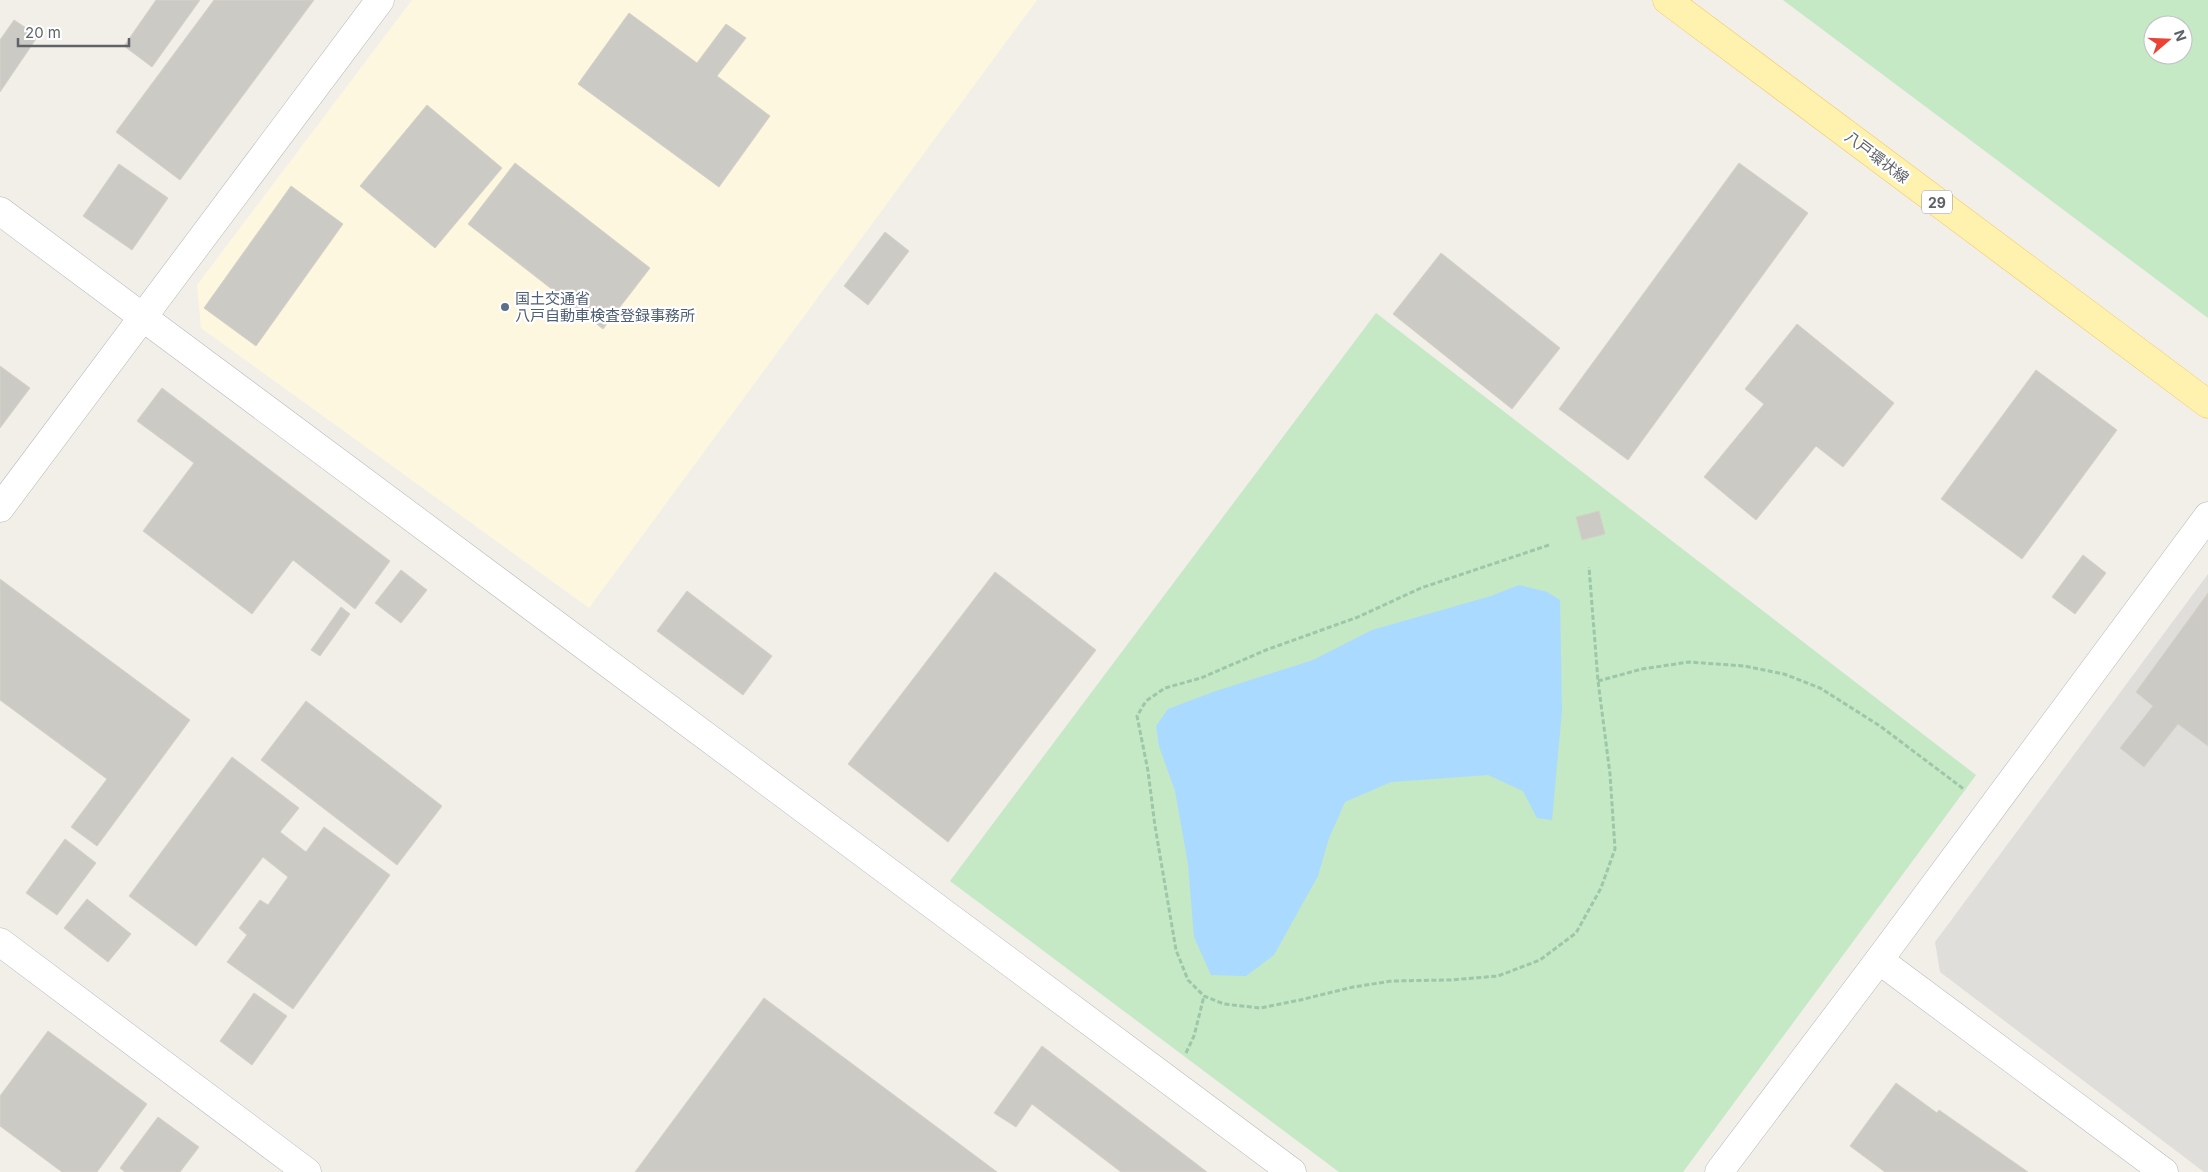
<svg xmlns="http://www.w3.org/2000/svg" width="2208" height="1172" viewBox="0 0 2208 1172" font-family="Inter,'Noto Sans JP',sans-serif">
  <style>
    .commercial { fill: #fef7e0 }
    .industrial { fill: #e0deda }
    .green { fill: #c5e8c5; fill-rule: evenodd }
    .water { fill: #aadaff }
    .building { fill: #cccac5; stroke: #d6d1c6 }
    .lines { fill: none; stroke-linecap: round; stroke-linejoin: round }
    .street-casing { stroke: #b5b8bc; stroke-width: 29 }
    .primary-casing { stroke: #f2c960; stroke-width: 29 }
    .path { stroke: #9cc7a9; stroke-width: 3; stroke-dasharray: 5 2.5; stroke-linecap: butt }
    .street { stroke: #fff; stroke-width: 28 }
    .primary { stroke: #fff2af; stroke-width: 28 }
    .service-dot { fill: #5c6f8a; stroke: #fff; stroke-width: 2 }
    .labels { text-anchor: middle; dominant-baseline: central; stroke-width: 4.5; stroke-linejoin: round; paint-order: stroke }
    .shield { fill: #fff; stroke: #8f9295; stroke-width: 1 }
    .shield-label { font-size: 14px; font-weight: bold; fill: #5f6368 }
    .street-label { font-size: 15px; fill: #5f6368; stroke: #fff }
    .service-label { font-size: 15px; fill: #4e5e75; stroke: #fff; text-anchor: start }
  </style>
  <rect width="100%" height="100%" fill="#f1efe8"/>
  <polygon class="commercial" points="412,0 1037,0 589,608 201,328 197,285"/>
  <polygon class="industrial" points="2208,574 2208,1172 2204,1172 1940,972 1935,942"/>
  <g class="green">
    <path d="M1783,0H2208V318ZM2153,25H2183V55H2153Z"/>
    <polygon points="1376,313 1976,775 1683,1172 1339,1172 950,881"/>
  </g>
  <polygon class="water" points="1519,585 1547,592 1560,600 1562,710 1552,820 1537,818 1523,791 1488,775 1391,782 1345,802 1329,838 1318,876 1274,955 1246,976 1211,975 1194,937 1188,864 1175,791 1159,746 1156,726 1168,709 1213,692 1313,660 1372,630 1491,596"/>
  <g class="building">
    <polygon points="156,0 200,0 152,67 124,46"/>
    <polygon points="214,0 314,0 180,180 116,132"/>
    <polygon points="629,13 697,63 726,24 746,38 717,76 770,116 719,187 578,84"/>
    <polygon points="14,20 38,36 0,92 0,40"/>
    <polygon points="427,105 502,168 435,248 360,186"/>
    <polygon points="515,163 650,268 603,329 468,224"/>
    <polygon points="1739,163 1808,213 1628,460 1559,409"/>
    <polygon points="119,164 168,198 132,250 83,216"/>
    <polygon points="291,186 343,224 256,346 204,308"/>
    <polygon points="885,232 909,251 868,305 844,286"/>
    <polygon points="1441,253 1560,348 1512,409 1393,314"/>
    <polygon points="1797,324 1894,403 1843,467 1816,446 1756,520 1704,477 1764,404 1745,389"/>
    <polygon points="0,366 30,388 0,428"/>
    <polygon points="2036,370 2117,430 2022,559 1941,499"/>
    <polygon points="162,388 390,561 355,609 293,560 252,614 143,531 194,463 137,421"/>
    <polygon points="1599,511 1605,534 1582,540 1576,517"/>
    <polygon points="2083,555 2106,573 2075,614 2052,597"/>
    <polygon points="401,570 427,590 401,623 375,603"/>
    <polygon points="995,572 1096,650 948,842 848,764"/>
    <polygon points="0,579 190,720 97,846 71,827 107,779 0,700"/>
    <polygon points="687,591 772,656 743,695 657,631"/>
    <polygon points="2208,593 2208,746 2178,724 2144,767 2120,748 2153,706 2136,692"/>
    <polygon points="341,607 350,614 320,656 311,650"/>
    <polygon points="306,701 442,806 397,865 261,760"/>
    <polygon points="232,757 299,808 280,832 306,852 324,827 390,875 293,1009 227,962 247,935 239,928 260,900 268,905 288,877 263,857 196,946 129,896"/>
    <polygon points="65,839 96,863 57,915 26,893"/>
    <polygon points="87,899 131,934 108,962 64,928"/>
    <polygon points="254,993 287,1016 252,1065 220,1041"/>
    <polygon points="764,998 997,1172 635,1172"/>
    <polygon points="48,1031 147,1104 97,1172 62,1172 0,1126 0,1096"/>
    <polygon points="1042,1046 1207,1172 1121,1172 1032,1104 1016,1127 994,1113"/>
    <polygon points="1896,1083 1937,1113 1939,1110 2028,1172 1885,1172 1850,1146"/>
    <polygon points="158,1117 199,1147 180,1172 125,1172 120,1168"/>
  </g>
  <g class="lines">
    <g class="street-casing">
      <g id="street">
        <polyline points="0,211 1292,1172"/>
        <polyline points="0,508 380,0"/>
        <polyline points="0,942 307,1172"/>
        <polyline points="1879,960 2164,1172"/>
        <polyline points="1719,1172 1879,960 2208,516"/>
      </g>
    </g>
    <g class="primary-casing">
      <polyline id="primary" points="1667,0 2208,404"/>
    </g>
    <g class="path">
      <polyline points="1549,545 1421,588 1358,617 1266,650 1201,678 1165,688 1146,701 1137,716 1148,771 1155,826 1176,950 1188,980 1204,996 1224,1004 1260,1008 1300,1000 1353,987 1392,981 1450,980 1498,976 1540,960 1576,933 1601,888 1615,849 1610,774 1598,681 1589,567"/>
      <polyline points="1598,681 1642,669 1689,662 1744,666 1784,674 1820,688 1880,726 1965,790"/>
      <polyline points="1186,1053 1194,1036 1204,996"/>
    </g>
    <use href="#street" class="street"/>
    <use href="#primary" class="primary"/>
  </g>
  <circle class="service-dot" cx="505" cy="307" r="5"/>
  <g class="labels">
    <rect class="shield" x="1922" y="190.5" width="30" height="23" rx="4"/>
    <g class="shield-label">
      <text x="1937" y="202">29</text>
    </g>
    <g class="street-label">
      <text transform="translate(1877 157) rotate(37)">八戸環状線</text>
    </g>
    <g class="service-label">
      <text x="515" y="298">国土交通省<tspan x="515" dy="17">八戸自動車検査登録事務所</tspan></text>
    </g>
  </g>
  <g transform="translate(2168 40) rotate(71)"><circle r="24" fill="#ffffff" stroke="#bfc1c3"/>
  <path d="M0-4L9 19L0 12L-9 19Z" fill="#ea4335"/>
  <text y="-8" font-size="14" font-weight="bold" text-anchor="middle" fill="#5f6368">N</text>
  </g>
  <path d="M18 38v8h111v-8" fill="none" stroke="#5f6368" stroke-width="2.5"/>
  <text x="25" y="38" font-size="15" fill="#5f6368" stroke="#ffffff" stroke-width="4" paint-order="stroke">20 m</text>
</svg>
